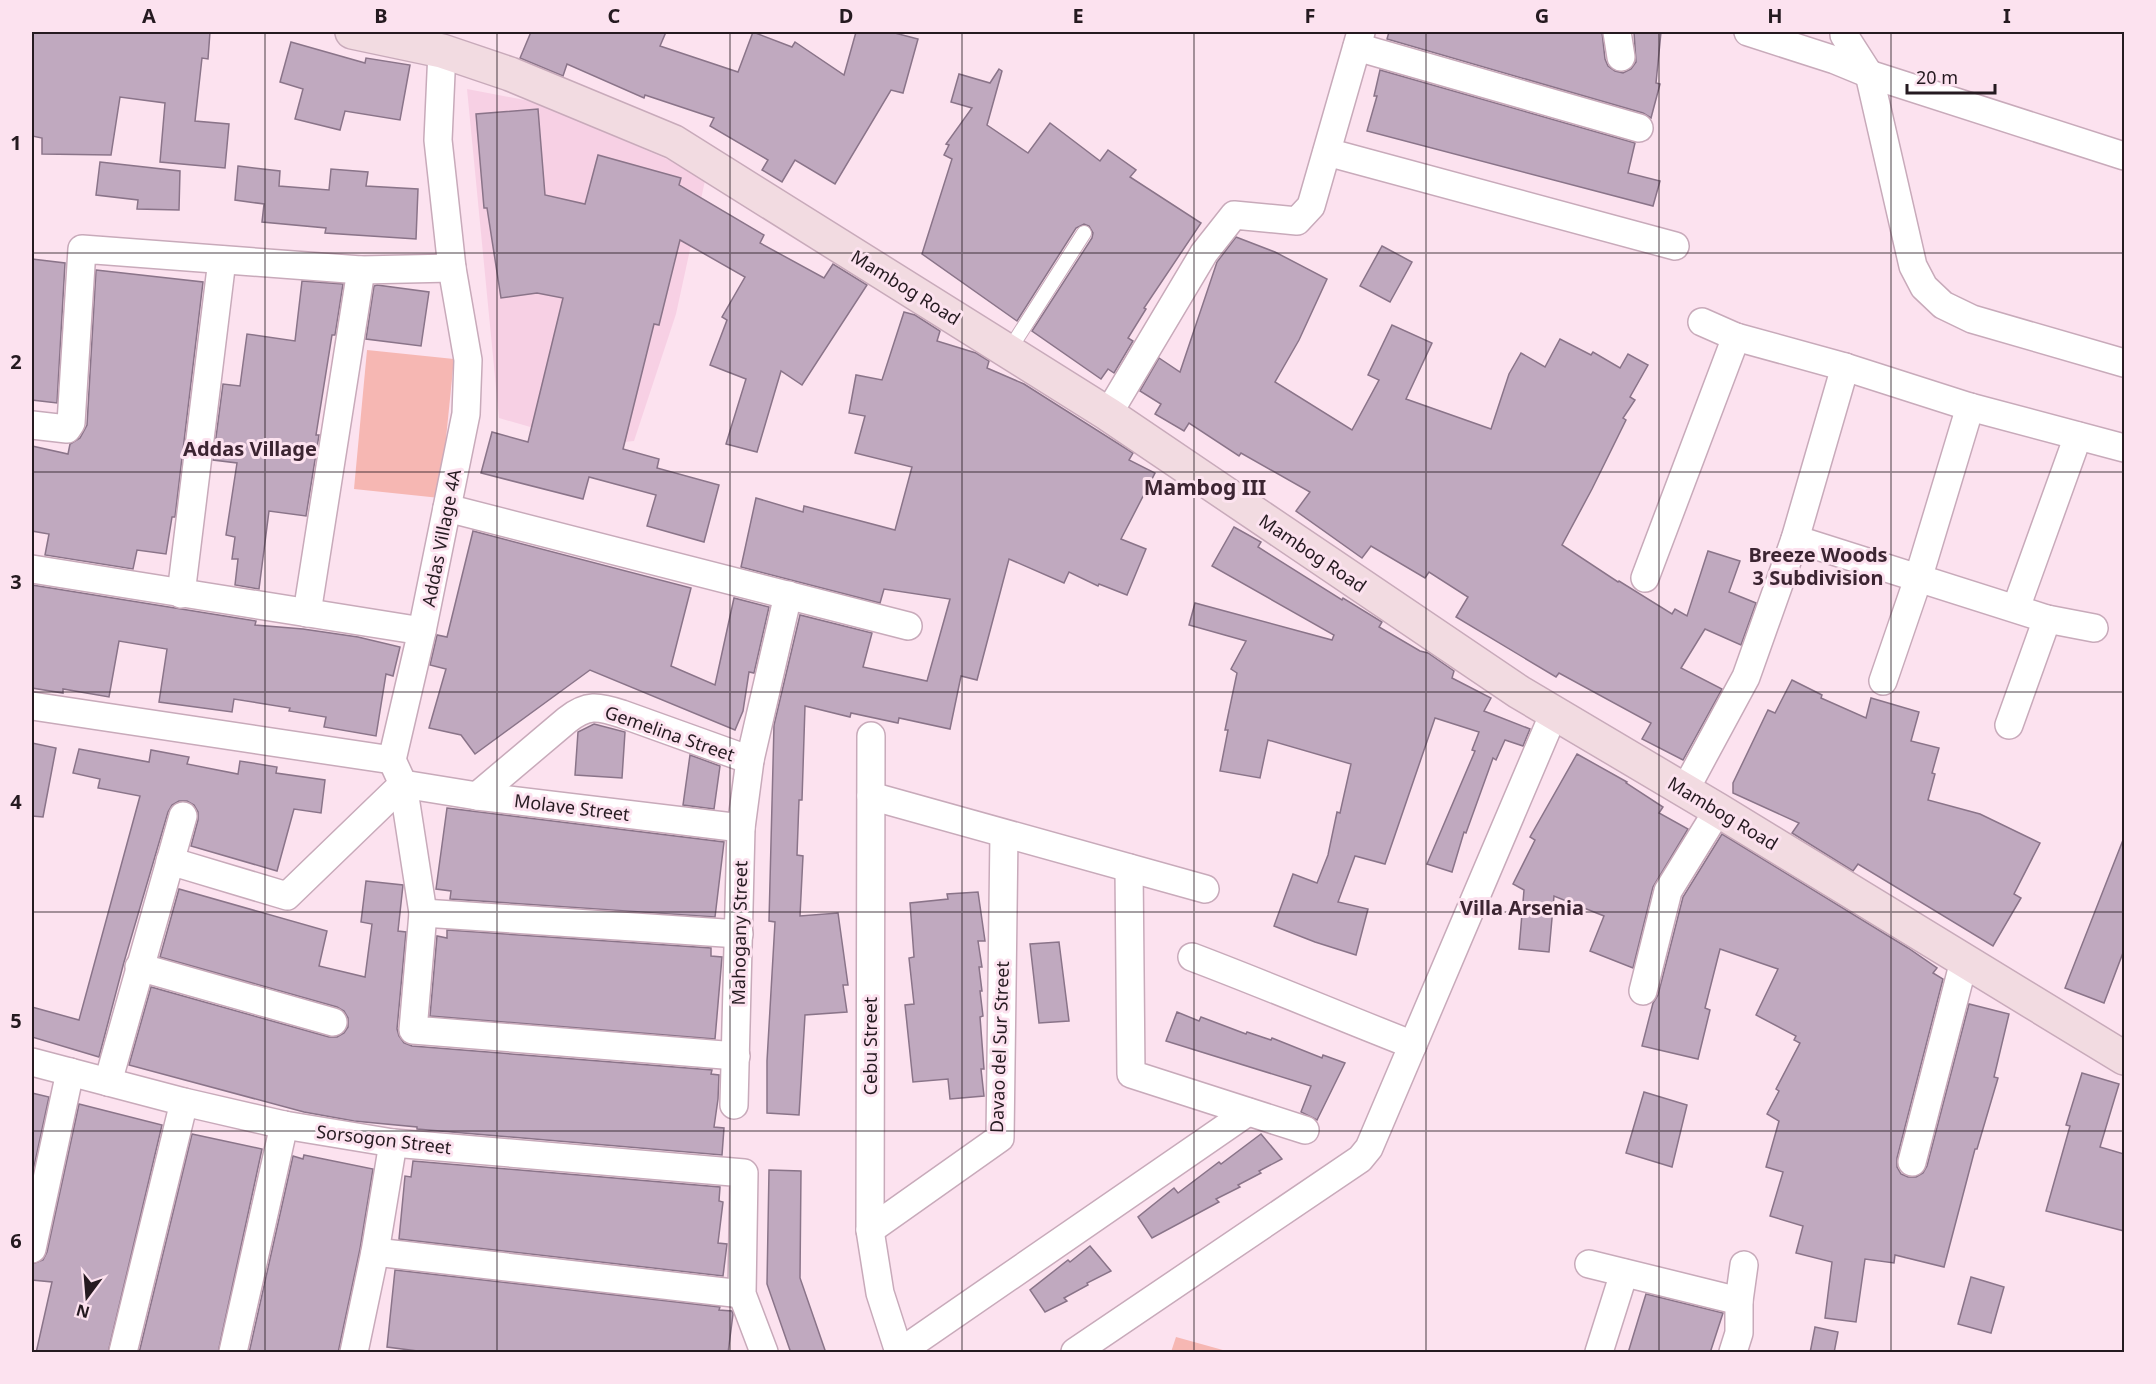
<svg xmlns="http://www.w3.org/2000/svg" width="2156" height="1384" viewBox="0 0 2156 1384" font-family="'Noto Sans',sans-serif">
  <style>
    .built { fill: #f7d0e4 }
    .green { fill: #f6b7b3 }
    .building { fill: #c0a9bf; stroke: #8a7489; stroke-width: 1.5 }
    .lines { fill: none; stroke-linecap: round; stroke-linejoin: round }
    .service-casing { stroke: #c8aaba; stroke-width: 16 }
    .minor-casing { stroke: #c8aaba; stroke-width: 30 }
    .secondary-casing { stroke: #c8aaba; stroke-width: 36 }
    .service { stroke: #fff; stroke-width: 14 }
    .minor { stroke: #fff; stroke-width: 27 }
    .secondary { stroke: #f2dbe1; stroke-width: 33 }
    .grid { fill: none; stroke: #251a20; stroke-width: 1.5; stroke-opacity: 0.55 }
    .labels { text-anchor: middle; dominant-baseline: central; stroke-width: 6; stroke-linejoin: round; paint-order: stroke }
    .street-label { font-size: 18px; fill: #251a20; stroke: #fce2ef }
    .neighbourhood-label { font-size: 20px; font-weight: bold; fill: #3c2532; stroke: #fce2ef }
    .quarter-label { font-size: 21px; font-weight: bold; fill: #3c2532; stroke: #fce2ef }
    .neatline { fill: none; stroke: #251a20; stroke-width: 2 }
    .grid-label { font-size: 20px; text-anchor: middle; font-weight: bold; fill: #251a20 }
  </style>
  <rect width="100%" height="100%" fill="#fce2ef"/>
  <polygon class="built" points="467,89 535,102 706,176 676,314 634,441 592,445 499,418"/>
  <g class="green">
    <polygon points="367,350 454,359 440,498 354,489"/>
    <polygon points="1176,1337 1230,1352 1171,1352"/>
  </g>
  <g class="building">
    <polygon points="32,32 210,32 208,59 202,58 195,121 229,124 225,168 160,162 165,103 120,97 111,155 42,154 42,138 32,136"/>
    <polygon points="531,32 666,32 660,46 738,72 753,32 792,47 795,42 844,75 856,32 891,32 918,39 903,93 891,90 835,184 795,160 782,182 762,170 768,160 710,126 714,118 645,95 644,98 567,64 563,76 520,58"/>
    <polygon points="1389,32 1602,32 1605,59 1608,66 1615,71 1623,73 1631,69 1636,62 1634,32 1661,32 1656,83 1660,84 1651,118 1643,113 1387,39"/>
    <polygon points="291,42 365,63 366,58 410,65 400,120 345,111 340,130 295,119 303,89 280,82"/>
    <polygon points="999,69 1002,71 987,125 1028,153 1050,123 1100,161 1108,150 1136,170 1130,177 1201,223 1144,308 1146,309 1128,338 1133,341 1114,373 1108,369 1101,379 1032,331 1092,238 1093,233 1089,226 1084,224 1076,228 1017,321 922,254 952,159 944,155 949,145 946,144 972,108 951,102 959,74 990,83"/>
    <polygon points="1380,70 1635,143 1628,173 1660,181 1653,206 1367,131 1377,96 1374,96"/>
    <polygon points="538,109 545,195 585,204 598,155 681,178 679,185 764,235 760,243 824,278 833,264 867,285 802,385 781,371 757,452 726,444 746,379 710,365 727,320 722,317 745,277 680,240 659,325 654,324 623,449 659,459 657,468 719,485 704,542 647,526 656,495 589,477 583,499 481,473 492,432 528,442 563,298 537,293 501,298 487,208 484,208 476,114"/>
    <polygon points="100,162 180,171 179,210 137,209 138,200 96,195"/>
    <polygon points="238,166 280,171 279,186 329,190 331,169 368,172 366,186 418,189 416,239 325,233 326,228 262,222 264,204 235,200"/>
    <polygon points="1236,237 1275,252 1327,279 1299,340 1275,382 1352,430 1379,380 1368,375 1392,325 1432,343 1406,399 1491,429 1509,374 1521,353 1545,367 1560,339 1591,355 1593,352 1620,368 1628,354 1648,365 1630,397 1635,400 1623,418 1626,420 1592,489 1562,545 1618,582 1619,581 1672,614 1675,609 1687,616 1708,551 1740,561 1729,592 1756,603 1741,645 1705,629 1681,668 1722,689 1683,760 1642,739 1651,723 1559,673 1556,677 1456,617 1468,597 1429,572 1425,578 1371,546 1362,558 1296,511 1310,492 1241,453 1239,456 1189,423 1184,431 1155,414 1161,404 1140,391 1159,358 1180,372 1217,262"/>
    <polygon points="1382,246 1412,262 1390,302 1360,286"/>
    <polygon points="32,259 65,263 57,403 32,400"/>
    <polygon points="96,270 203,282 175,517 172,517 166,554 137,550 133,569 45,555 49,534 32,531 32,446 68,454 70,444 80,438 87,425"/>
    <polygon points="302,281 343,284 335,335 332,335 316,435 319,435 306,516 269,511 259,589 235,585 238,559 232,559 235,537 226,535 237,463 213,460 223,384 240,386 247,334 295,341"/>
    <polygon points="377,285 429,292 421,346 366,339 374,286"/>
    <polygon points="904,312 915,315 940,331 937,341 976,353 989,361 987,368 1024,384 1133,453 1129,460 1155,473 1121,539 1146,549 1127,595 1099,584 1098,586 1069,572 1064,583 1009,559 977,680 961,676 950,729 899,718 898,723 851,713 850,717 805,706 802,800 799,800 797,855 803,856 800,916 838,913 848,985 843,985 847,1012 805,1015 799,1115 767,1113 767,1061 775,922 769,921 774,725 800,615 872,633 863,667 927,681 950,599 884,589 880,603 741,567 756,498 803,512 804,506 895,530 912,467 855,453 865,416 849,413 856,375 882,380"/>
    <polygon points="1234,527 1261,542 1258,547 1342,600 1343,598 1382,622 1379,627 1420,651 1428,653 1454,671 1452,678 1491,698 1484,711 1530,729 1523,746 1505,740 1496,760 1493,758 1466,833 1464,832 1452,872 1427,864 1475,751 1472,750 1479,732 1435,718 1385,864 1355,856 1338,902 1368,909 1356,955 1315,942 1274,926 1293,874 1317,883 1328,855 1337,812 1340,813 1351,764 1268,740 1260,778 1220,771 1228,730 1225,730 1237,673 1231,669 1246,641 1189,625 1195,603 1332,640 1334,635 1212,566"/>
    <polygon points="473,531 691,588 671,666 715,685 734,598 769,607 754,673 749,672 743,711 735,730 590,670 475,754 461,735 429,728 446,669 430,665 437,635 447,637"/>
    <polygon points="32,585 256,621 255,625 303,629 358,637 400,647 393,676 386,674 376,736 324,727 326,717 289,711 290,708 234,699 232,712 159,702 167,649 119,641 109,697 63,689 63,693 32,688"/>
    <polygon points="1792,680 1822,695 1821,698 1866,718 1871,698 1919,712 1911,741 1939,748 1932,773 1935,774 1928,800 1980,814 2040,843 2014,894 2021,898 1993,946 1858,864 1853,871 1792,833 1799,823 1733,793 1733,783 1768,710 1775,713"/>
    <polygon points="594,724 625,732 622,778 575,775 578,732"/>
    <polygon points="32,743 56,748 43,817 32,816"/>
    <polygon points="79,749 149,762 151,750 189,757 187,764 238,774 240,761 277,767 276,773 325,780 321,813 294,809 277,871 191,846 198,820 198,812 194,805 187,801 179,801 172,805 168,812 124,962 99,1057 32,1037 32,1007 79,1020 140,796 98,788 100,779 73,773"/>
    <polygon points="1577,754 1627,782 1626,783 1663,807 1659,813 1688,829 1653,887 1633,968 1590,951 1604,916 1554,896 1549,952 1519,949 1524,890 1513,884 1535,840 1530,837"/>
    <polygon points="690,755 720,766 714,809 683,805"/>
    <polygon points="447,808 724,842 715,917 450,899 451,891 436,889"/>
    <polygon points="1722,834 1908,948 1937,968 1933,973 1943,979 1897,1158 1897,1167 1901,1174 1908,1177 1916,1177 1923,1173 1927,1166 1969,1004 2009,1014 1994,1077 1998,1078 1977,1149 1975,1149 1944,1267 1895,1255 1894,1263 1865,1259 1856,1322 1825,1318 1832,1262 1796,1253 1803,1226 1770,1216 1783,1172 1766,1167 1779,1121 1767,1114 1779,1091 1776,1089 1800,1043 1794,1040 1796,1036 1756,1015 1778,969 1720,949 1705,1008 1710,1010 1698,1059 1642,1046 1653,1003 1658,995 1683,897"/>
    <polygon points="2123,840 2124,840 2124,950 2104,1003 2065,988"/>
    <polygon points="366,881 403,885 398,931 406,932 397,1029 399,1036 404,1043 412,1046 712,1070 711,1074 719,1075 718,1099 714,1127 724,1128 722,1155 417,1129 417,1127 354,1121 304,1112 129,1065 151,987 329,1037 337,1037 344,1033 348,1027 348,1018 344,1011 337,1007 160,957 179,889 327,931 319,966 365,977 372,924 361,922"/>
    <polygon points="978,892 985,941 978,941 982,967 979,967 982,991 980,991 983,1016 980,1017 984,1069 981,1069 984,1096 950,1099 948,1079 913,1082 905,1005 914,1004 909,958 914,957 910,903 948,899 947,894"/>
    <polygon points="447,930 711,948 711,956 722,957 715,1039 430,1016 437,936 447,938"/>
    <polygon points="1059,942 1069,1021 1039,1023 1030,944"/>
    <polygon points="1177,1012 1199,1021 1201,1017 1246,1034 1247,1032 1271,1040 1272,1038 1322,1058 1323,1055 1345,1063 1317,1120 1301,1112 1311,1086 1166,1041"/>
    <polygon points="2082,1073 2119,1084 2100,1147 2124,1154 2124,1231 2046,1211 2070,1126 2066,1125"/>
    <polygon points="1644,1092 1687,1105 1672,1167 1626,1153"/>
    <polygon points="32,1093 49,1097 32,1176"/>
    <polygon points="79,1104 162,1125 108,1353 36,1353 52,1282 32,1280 32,1264 43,1260 47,1252"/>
    <polygon points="192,1134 262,1149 218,1353 139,1353"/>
    <polygon points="1261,1134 1282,1159 1259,1171 1261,1173 1238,1185 1240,1187 1216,1199 1219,1202 1152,1238 1138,1217 1174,1188 1178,1193 1219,1162 1221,1164"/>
    <polygon points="304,1155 373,1169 360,1249 338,1353 249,1353 293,1156 303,1159"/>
    <polygon points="413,1161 720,1187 719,1201 723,1202 718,1243 727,1244 723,1276 399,1239 405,1176 411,1177"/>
    <polygon points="769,1170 801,1171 800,1278 826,1353 791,1353 767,1284"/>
    <polygon points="1090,1246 1111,1271 1087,1283 1088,1285 1064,1298 1067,1301 1045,1312 1030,1290 1068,1260 1070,1262"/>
    <polygon points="395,1270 720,1307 719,1310 732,1311 733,1314 728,1353 433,1353 387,1347"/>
    <polygon points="1971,1277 2004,1287 1991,1333 1958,1324"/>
    <polygon points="1646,1294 1723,1313 1710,1353 1628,1353"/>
    <polygon points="1815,1327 1838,1332 1834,1353 1810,1353"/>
  </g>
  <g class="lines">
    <g class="service-casing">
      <polyline id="service" points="1008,352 1084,233"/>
    </g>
    <g class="minor-casing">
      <g id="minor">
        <polyline points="1617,32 1621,57"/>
        <polyline points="1748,32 1835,60 1869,74 2124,156"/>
        <polyline points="1844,32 1844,35 1869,74 1913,266 1924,287 1943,305 1972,319 2124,363"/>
        <polyline points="1357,47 1639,128"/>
        <polyline points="1327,152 1675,246"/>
        <polyline points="1702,322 1736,337 1845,367 1970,407 2124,448"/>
        <polyline points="1108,414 1204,253 1234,215 1297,221 1311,206 1361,32"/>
        <polyline points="32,425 67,429 71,423 82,249 361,270 452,268"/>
        <polyline points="447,508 908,626"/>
        <polyline points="1795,539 2047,619 2094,628"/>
        <polyline points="32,569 422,631 466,414 468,360 452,268 438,140 442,51"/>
        <polyline points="1645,578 1736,337"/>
        <polyline points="181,594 222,260"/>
        <polyline points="2016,608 2078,436"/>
        <polyline points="307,613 361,270"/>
        <polyline points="1883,681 1918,579 1970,407"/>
        <polyline points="32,706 392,760 422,631"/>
        <polyline points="2009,725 2047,619"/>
        <polyline points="871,736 870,1230 880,1293 899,1352"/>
        <polyline points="392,760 403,784 423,913 413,1030 736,1056"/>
        <polyline points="1685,790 1746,677 1795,539 1845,367"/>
        <path d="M477,796L567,720C587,704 598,706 622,714L750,760"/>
        <polyline points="871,796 1205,889"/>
        <polyline points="170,861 287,896 403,784 477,796 741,828"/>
        <polyline points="1129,868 1131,1074 1305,1130"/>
        <polyline points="423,913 739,934"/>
        <path d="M1192,957C1266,985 1339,1016 1413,1045"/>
        <polyline points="139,967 333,1022"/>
        <polyline points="1643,991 1668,891 1718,810"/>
        <polyline points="32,1062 184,1102 284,1125 393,1143 744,1173 742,1294 764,1352"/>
        <polyline points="108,1082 183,816"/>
        <polyline points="734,1105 741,828 750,760 788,595"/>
        <polyline points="1912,1162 1964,961"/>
        <polyline points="870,1230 1000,1138 1004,834"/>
        <polyline points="32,1249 70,1072"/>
        <polyline points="375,1252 742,1294"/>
        <polyline points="1589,1264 1739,1301"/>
        <polyline points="123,1352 184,1102"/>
        <polyline points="233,1352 284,1125"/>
        <polyline points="354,1352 375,1252 393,1143"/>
        <polyline points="900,1352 1248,1112"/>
        <polyline points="1075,1352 1360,1159 1369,1148 1554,713"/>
        <polyline points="1599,1352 1624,1273"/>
        <polyline points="1733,1352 1739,1333 1739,1301 1744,1265"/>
      </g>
    </g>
    <g class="secondary-casing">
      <polyline id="secondary" points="352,32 442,51 510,74 674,142 1108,414 1519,692 1718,810 2124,1058"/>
    </g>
    <use href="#service" class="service"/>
    <use href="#minor" class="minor"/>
    <use href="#secondary" class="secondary"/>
  </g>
  <path class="grid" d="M265,32V1352M497,32V1352M730,32V1352M962,32V1352M1194,32V1352M1426,32V1352M1659,32V1352M1891,32V1352M32,253H2124M32,472H2124M32,692H2124M32,912H2124M32,1131H2124"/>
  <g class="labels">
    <g class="street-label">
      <text transform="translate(906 287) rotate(32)">Mambog Road</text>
      <text transform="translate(441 538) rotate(-79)">Addas Village 4A</text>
      <text transform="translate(1313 553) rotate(34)">Mambog Road</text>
      <text transform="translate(670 733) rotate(19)">Gemelina Street</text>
      <text transform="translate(572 807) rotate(7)">Molave Street</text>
      <text transform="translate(1723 813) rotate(31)">Mambog Road</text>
      <text transform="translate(739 933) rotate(-89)">Mahogany Street</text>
      <text transform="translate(870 1046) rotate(-90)">Cebu Street</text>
      <text transform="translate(999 1047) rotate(-88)">Davao del Sur Street</text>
      <text transform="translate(384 1139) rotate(7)">Sorsogon Street</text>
    </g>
    <g class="neighbourhood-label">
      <text x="250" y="448">Addas Village</text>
      <text x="1818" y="554">Breeze Woods<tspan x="1818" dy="23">3 Subdivision</tspan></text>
      <text x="1522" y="907">Villa Arsenia</text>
    </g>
    <g class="quarter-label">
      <text x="1205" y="487">Mambog III</text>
    </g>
  </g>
  <rect width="2156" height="1384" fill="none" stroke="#fce2ef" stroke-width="66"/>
  <g transform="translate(87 1297) rotate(196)" stroke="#fce2ef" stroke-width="4.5" paint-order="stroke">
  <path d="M0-4.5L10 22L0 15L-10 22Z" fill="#251a20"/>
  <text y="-9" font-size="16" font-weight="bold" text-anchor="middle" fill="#251a20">N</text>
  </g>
  <path d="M1907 84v9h88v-9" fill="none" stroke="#251a20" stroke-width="3"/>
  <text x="1916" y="84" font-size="18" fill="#251a20" stroke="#fce2ef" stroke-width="4.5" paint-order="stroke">20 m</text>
  <rect x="33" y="33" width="2090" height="1318" class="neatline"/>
  <g class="grid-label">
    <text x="149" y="23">A</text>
    <text x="381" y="23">B</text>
    <text x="614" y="23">C</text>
    <text x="846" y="23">D</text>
    <text x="1078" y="23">E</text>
    <text x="1310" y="23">F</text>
    <text x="1542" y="23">G</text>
    <text x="1775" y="23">H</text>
    <text x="2007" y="23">I</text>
    <text x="16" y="150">1</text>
    <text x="16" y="369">2</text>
    <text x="16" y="589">3</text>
    <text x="16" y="809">4</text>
    <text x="16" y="1028">5</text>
    <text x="16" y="1248">6</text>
  </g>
</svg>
